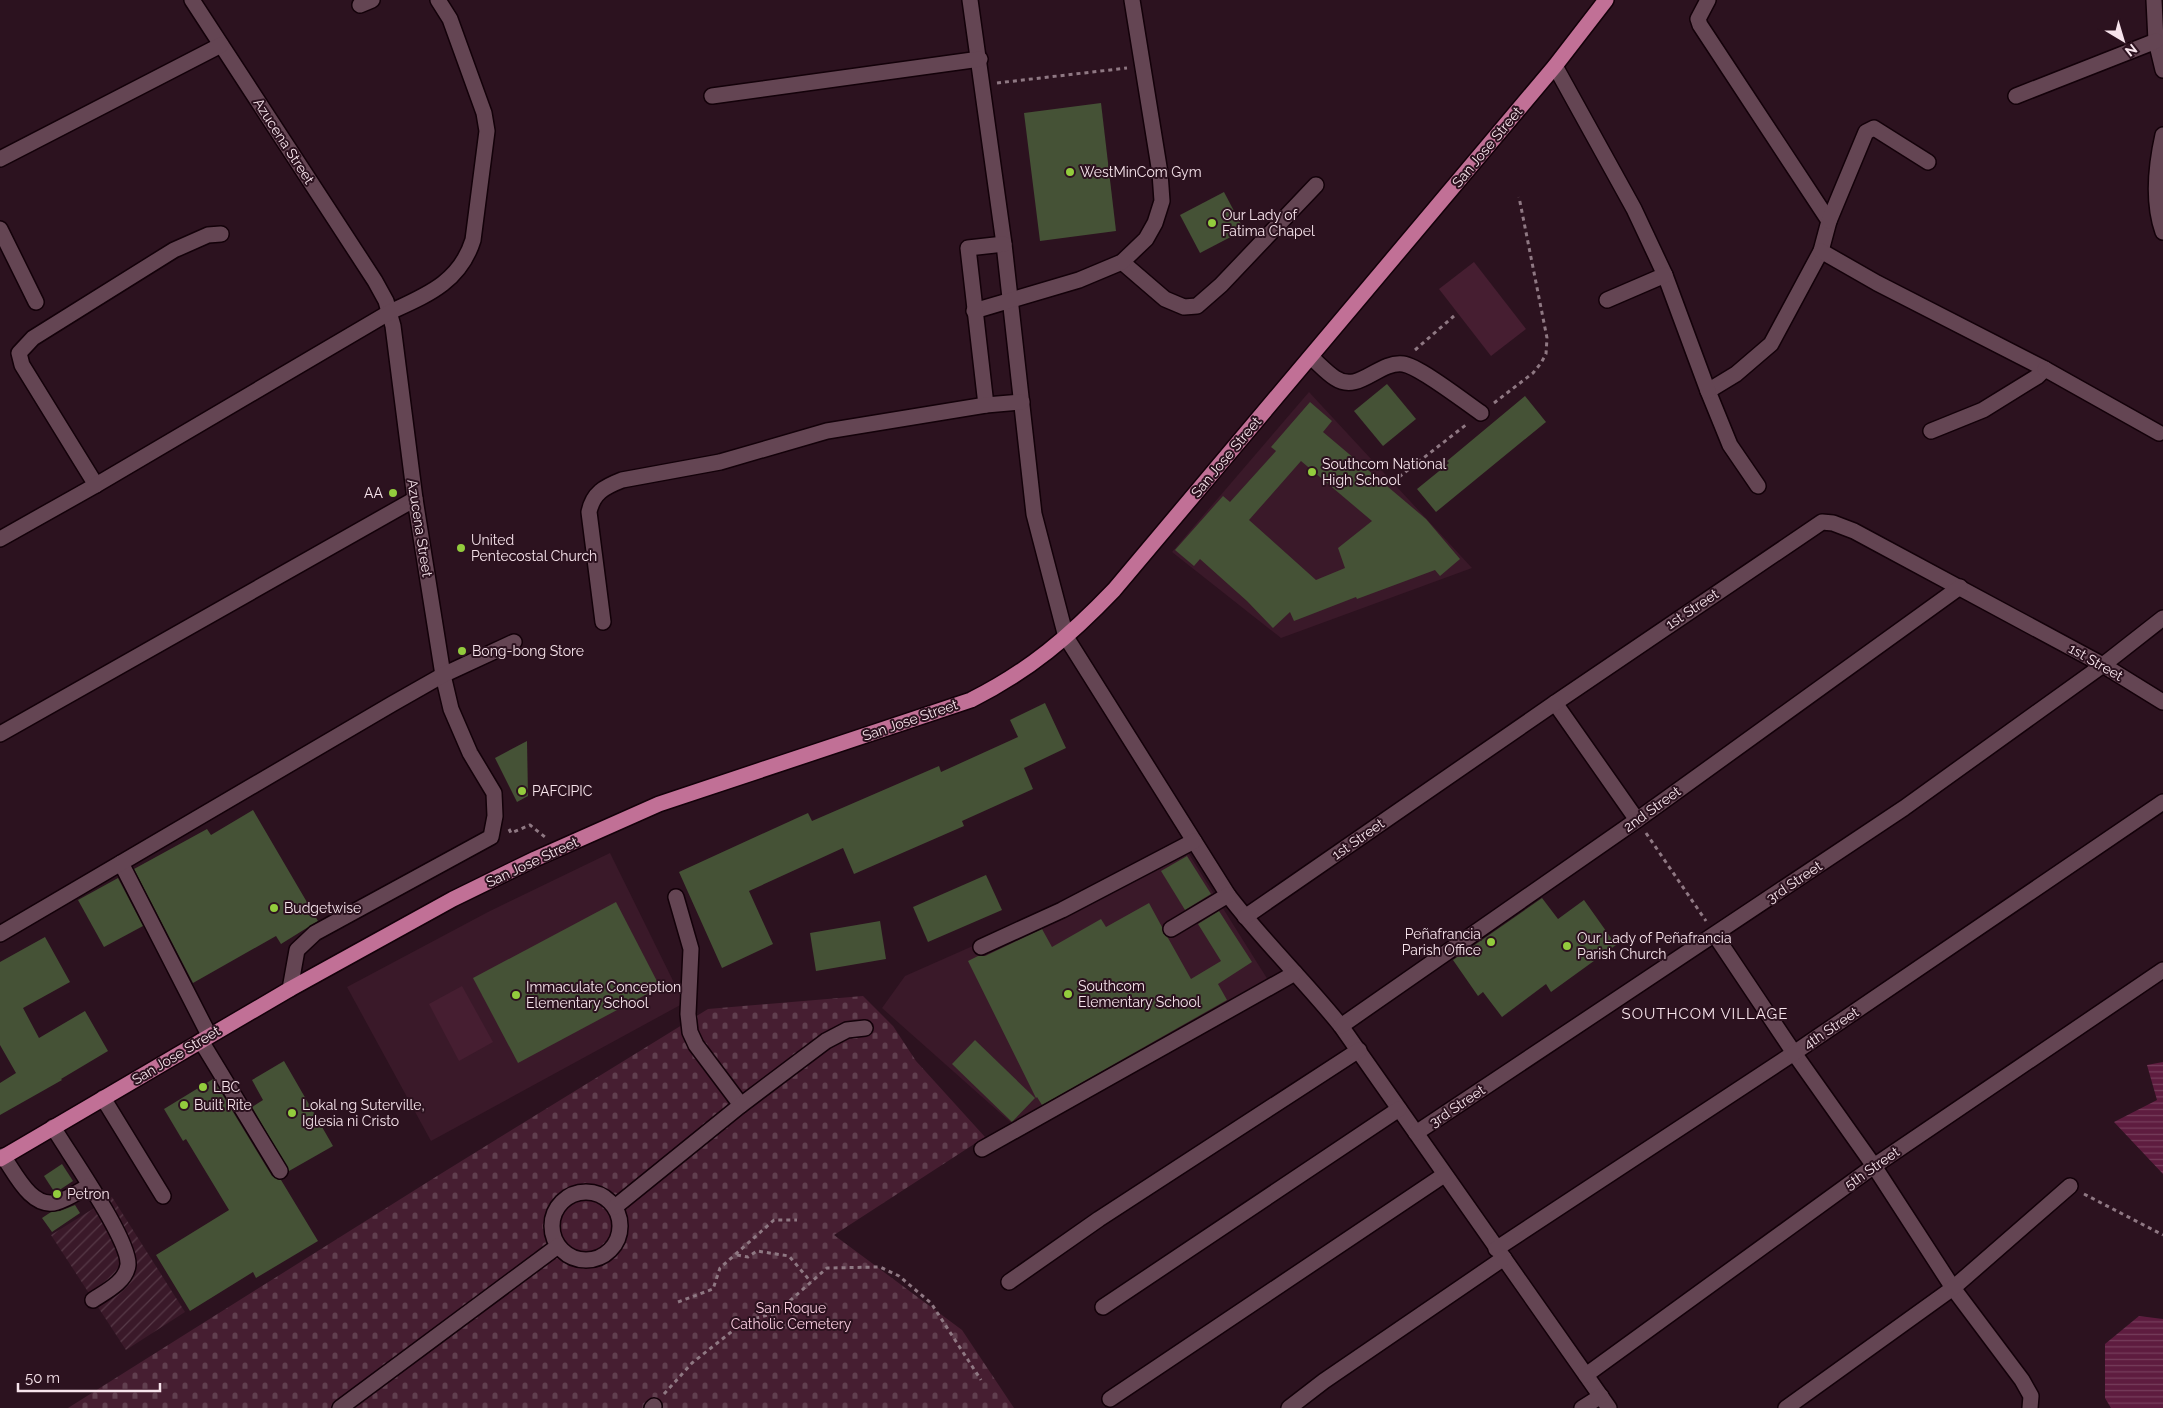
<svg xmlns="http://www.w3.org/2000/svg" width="2163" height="1408" viewBox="0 0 2163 1408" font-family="Raleway,sans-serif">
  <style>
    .built { fill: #3a1929 }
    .industrial { fill: url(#industrial-furrows) }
    .cemetery { fill: url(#cemetery-stones) }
    .pitch { fill: #461e31 }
    .water { fill: url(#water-rules) }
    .building { fill: #455236; fill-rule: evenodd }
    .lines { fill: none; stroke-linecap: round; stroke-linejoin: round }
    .minor-casing { stroke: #130109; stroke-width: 18 }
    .major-casing { stroke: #130109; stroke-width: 18 }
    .path { stroke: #8f7883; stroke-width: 3; stroke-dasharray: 4 4; stroke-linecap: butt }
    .minor { stroke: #644553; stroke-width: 15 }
    .major { stroke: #c17096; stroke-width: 15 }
    .poi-dot { fill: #93cc3d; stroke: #2c121f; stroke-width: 2 }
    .labels { text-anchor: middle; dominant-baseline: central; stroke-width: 4; stroke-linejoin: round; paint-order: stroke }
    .street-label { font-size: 14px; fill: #f7e4ec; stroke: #2c121f }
    .poi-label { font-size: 14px; fill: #f7e4ec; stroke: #2c121f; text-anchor: start }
    .park-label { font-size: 14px; fill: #f7ccde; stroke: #2c121f }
    .neighbourhood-label { font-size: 15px; letter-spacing: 1px; fill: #f7e4ec; stroke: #2c121f }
  </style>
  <defs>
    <pattern id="industrial-furrows" width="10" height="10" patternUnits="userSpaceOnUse" patternTransform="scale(1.25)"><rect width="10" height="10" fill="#3a1929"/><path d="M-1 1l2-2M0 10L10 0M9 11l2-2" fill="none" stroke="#573a48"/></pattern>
    <pattern id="cemetery-stones" width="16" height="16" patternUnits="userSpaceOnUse" patternTransform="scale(1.25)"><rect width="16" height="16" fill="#461e31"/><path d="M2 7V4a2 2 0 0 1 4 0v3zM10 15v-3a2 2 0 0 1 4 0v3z" fill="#613f4f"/></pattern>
    <pattern id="water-rules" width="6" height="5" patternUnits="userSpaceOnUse" patternTransform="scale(1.25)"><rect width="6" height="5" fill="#5e1c3f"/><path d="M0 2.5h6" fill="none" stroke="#763d5b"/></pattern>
  </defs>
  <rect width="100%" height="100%" fill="#2c121f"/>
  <g class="built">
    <polygon points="1309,392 1472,568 1281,638 1172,552"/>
    <polygon points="1187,851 1268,980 1016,1127 882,1008 905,976"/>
    <polygon points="610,853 684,1003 431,1141 347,987 488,912"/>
  </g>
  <polygon class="industrial" points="112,1197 185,1312 126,1350 51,1235"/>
  <polygon class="cemetery" points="863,996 893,1026 916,1061 985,1137 834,1235 962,1330 1014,1408 68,1408 434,1178 708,1009"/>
  <g class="pitch">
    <polygon points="1474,262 1526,329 1491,356 1439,289"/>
    <polygon points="462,986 493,1042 459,1061 429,1004"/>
  </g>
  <g class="water">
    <polygon points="2163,1062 2163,1174 2114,1122 2157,1100 2147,1065"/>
    <polygon points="2139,1316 2163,1319 2163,1408 2111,1408 2105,1398 2105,1344"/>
  </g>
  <g class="building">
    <polygon points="1101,103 1116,231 1040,241 1024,113"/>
    <polygon points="1224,192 1244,230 1200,253 1180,215"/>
    <polygon points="1387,384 1416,419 1383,446 1354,411"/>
    <polygon points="1525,396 1546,422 1436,512 1417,489 1449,463 1447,461"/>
    <path d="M1310,402L1332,421L1323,432L1426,519L1460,559L1440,576L1435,570L1357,599L1356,597L1294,621L1290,612L1273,628L1247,601L1200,559L1194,566L1175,550L1223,496L1230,502L1276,451L1271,447ZM1301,461L1372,521L1338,548L1345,568L1316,580L1249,520Z"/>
    <polygon points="1045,703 1066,748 1024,768 1033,789 962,821 964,826 854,874 843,848 749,891 773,944 722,968 679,872 808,813 812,821 939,766 941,772 1018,737 1010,720"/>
    <polygon points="527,741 528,796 517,802 495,758"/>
    <polygon points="253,810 318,921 281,944 276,936 193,983 134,869 207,829 211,835"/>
    <polygon points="1187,856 1211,894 1185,910 1161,871"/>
    <polygon points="986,875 1002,910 928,942 913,907"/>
    <polygon points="118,878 143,926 104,947 78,900"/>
    <polygon points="1542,898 1558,919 1584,900 1616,945 1551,992 1546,984 1502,1017 1483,992 1478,996 1453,960"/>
    <polygon points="616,902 660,987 518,1063 473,978"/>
    <polygon points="1149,903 1162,927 1163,933 1168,938 1191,979 1221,961 1198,924 1219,911 1252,962 1218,984 1227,1000 1042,1105 1037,1097 1036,1098 968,961 978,956 985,956 1042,929 1052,947 1101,919 1106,927"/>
    <polygon points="880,921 886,959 816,971 810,933"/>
    <polygon points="45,937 70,982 23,1008 39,1038 85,1011 108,1051 61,1079 62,1080 0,1115 0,1083 16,1073 0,1045 0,962"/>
    <polygon points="975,1040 1035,1098 1012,1122 952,1064"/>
    <polygon points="284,1061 333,1146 289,1171 252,1107 263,1100 252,1080"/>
    <polygon points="213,1079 272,1176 281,1180 318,1241 256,1278 253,1272 190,1311 156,1255 229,1210 186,1139 183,1141 164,1109"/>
    <polygon points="62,1164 73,1181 55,1193 44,1176"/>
    <polygon points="75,1205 80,1213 52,1232 42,1218 51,1212 60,1211"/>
  </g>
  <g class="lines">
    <g class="minor-casing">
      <g id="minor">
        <polyline points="192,0 375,281 386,301 393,326 415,499 443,675 451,709 470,753 494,793 495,816 491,837 315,933 297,950 290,989"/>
        <path d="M970,0L1004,244L1034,514L1066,637L1228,895C1263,941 1305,981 1341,1026L1609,1408"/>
        <polyline points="1708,0 1698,19 1700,25 1829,221 1821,251 1771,344 1736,374 1708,391 1730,445 1758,486"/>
        <polyline points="2154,0 2156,41 2163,70"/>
        <polyline points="360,5 372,0"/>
        <polyline points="1555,66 1634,209 1665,275 1708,391"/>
        <polyline points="712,96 980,59"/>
        <polyline points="2016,96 2156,41"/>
        <path d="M2163,135C2156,166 2152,201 2163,232"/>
        <polyline points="0,159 221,45"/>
        <polyline points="1829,221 1866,132 1874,128 1928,162"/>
        <polyline points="0,229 36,302"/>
        <polyline points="1821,251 1877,283 2045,369 2038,376 1983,410 1931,431"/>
        <polyline points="1122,262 1165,299 1184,307 1197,306 1221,285 1316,185"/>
        <polyline points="1607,300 1665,275"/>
        <polyline points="974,311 1079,280 1122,262 1146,239 1155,223 1162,201 1160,173 1132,0"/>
        <path d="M1311,357C1319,364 1326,372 1335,378C1359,394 1378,361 1403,364C1419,366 1465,402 1481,413"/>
        <polyline points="2045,369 2159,433"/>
        <polyline points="986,405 968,248 1004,244"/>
        <polyline points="96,485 22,365 19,353 33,338 174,250 208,235 221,234"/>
        <path d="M0,539L96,485L390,312C427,295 460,282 473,240L487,131L484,113L450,19L438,0"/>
        <path d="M603,622L589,512C593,493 604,487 622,480L720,462L827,431L986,405L1022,402"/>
        <polyline points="1555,703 1637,820"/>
        <polyline points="0,734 415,499"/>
        <polyline points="121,863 209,1035"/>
        <polyline points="676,897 691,949 688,1014 690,1032 696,1045 741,1105"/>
        <polyline points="1245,917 1555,703 1822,522 1833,523 1854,531 2103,665 2163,702"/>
        <polyline points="1171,929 1228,895"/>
        <polyline points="0,934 392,704 443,675 514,642"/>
        <polyline points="1715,935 1794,1053 1874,1166 1953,1288 2022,1380 2031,1396 2030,1408"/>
        <polyline points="981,947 1062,910 1194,841"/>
        <polyline points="1341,1026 1637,820 1960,587"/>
        <polyline points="201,1041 280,1171"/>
        <polyline points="103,1098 163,1196"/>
        <path d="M53,1127C69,1154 130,1240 128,1265C126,1282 105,1292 93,1300"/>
        <polyline points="1416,1133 1904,808 2103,665 2163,618"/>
        <polyline points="982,1149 1295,973"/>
        <path d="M3,1156C15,1173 32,1210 57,1202C68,1199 79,1191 89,1186"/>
        <circle cx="586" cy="1226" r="34"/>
        <polyline points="615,1207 741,1105 826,1041 847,1030 865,1028"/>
        <polyline points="1496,1249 1794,1053 2163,802"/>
        <polyline points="1009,1282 1099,1219 1359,1050"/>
        <polyline points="1103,1307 1399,1109"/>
        <polyline points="1586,1375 1874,1166 2163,970"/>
        <polyline points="1110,1399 1444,1175"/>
        <polyline points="340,1408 558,1246"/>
        <polyline points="652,1408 654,1406"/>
        <polyline points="1289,1408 1324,1381 1504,1258"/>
        <polyline points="1582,1408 1601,1396"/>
        <polyline points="1786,1408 1953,1288 2070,1186"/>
      </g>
    </g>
    <g class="major-casing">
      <path id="major" d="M0,1159L290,989L453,899L535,859L659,804L971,700C1029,671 1070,636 1114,590L1555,66L1606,0"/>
    </g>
    <g class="path">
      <polyline points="997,83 1127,68"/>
      <polyline points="1415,350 1454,316"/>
      <polyline points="1494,403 1533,373 1541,363 1546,354 1547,338 1519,197"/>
      <polyline points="1399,477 1467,424"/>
      <polyline points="509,829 511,833 530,825 545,837"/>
      <polyline points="1646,833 1706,921"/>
      <polyline points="2084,1194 2163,1235"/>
      <polyline points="737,1255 748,1257 757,1251 789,1256 811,1282"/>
      <polyline points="678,1302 713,1289 720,1268 774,1220 797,1220"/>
      <polyline points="664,1394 692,1363 745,1321 776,1313 827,1268 880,1267 899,1276 931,1303 981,1380"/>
    </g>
    <use href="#minor" class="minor"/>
    <use href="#major" class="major"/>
  </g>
  <g class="poi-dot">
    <circle cx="1070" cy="172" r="5"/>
    <circle cx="1212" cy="223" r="5"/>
    <circle cx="1312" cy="472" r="5"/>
    <circle cx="393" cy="493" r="5"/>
    <circle cx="461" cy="548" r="5"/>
    <circle cx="462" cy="651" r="5"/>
    <circle cx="522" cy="791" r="5"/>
    <circle cx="274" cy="908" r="5"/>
    <circle cx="1491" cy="942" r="5"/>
    <circle cx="1567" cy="946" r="5"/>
    <circle cx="1068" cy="994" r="5"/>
    <circle cx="516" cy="995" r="5"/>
    <circle cx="203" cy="1087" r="5"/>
    <circle cx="184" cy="1105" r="5"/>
    <circle cx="292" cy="1113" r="5"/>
    <circle cx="57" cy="1194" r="5"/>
  </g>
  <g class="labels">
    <g class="street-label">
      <text transform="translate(284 141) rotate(57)">Azucena Street</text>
      <text transform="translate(1487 147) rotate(-50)">San Jose Street</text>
      <text transform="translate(1226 457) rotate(-50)">San Jose Street</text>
      <text transform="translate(420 528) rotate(81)">Azucena Street</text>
      <text transform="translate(1692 609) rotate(-34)">1st Street</text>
      <text transform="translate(2096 662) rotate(30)">1st Street</text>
      <text transform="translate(910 720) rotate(-19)">San Jose Street</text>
      <text transform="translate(1652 809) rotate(-36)">2nd Street</text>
      <text transform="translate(1358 839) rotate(-35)">1st Street</text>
      <text transform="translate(532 862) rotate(-25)">San Jose Street</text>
      <text transform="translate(1794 882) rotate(-34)">3rd Street</text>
      <text transform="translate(1831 1028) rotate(-34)">4th Street</text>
      <text transform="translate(176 1055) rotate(-31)">San Jose Street</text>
      <text transform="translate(1457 1106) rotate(-34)">3rd Street</text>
      <text transform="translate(1872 1168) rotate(-35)">5th Street</text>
    </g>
    <g class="poi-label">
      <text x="1080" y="172">WestMinCom Gym</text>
      <text x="1222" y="215">Our Lady of<tspan x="1222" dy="16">Fatima Chapel</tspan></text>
      <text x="1322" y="464">Southcom National<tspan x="1322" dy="16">High School</tspan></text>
      <text x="383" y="493" text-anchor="end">AA</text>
      <text x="471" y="540">United<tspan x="471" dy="16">Pentecostal Church</tspan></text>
      <text x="472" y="651">Bong-bong Store</text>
      <text x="532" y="791">PAFCIPIC</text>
      <text x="284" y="908">Budgetwise</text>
      <text x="1481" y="934" text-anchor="end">Peñafrancia<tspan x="1481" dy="16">Parish Office</tspan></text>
      <text x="1577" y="938">Our Lady of Peñafrancia<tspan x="1577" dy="16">Parish Church</tspan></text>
      <text x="1078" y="986">Southcom<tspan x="1078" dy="16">Elementary School</tspan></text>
      <text x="526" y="987">Immaculate Conception<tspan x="526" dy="16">Elementary School</tspan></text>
      <text x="213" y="1087">LBC</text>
      <text x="194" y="1105">Built Rite</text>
      <text x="302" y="1105">Lokal ng Suterville,<tspan x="302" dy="16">Iglesia ni Cristo</tspan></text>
      <text x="67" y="1194">Petron</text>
    </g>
    <g class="park-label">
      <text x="791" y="1308">San Roque<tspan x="791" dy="16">Catholic Cemetery</tspan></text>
    </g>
    <g class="neighbourhood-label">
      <text x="1705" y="1014">SOUTHCOM VILLAGE</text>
    </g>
  </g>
  <g transform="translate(2123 40) rotate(142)" stroke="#2c121f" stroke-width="4" paint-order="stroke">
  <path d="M0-4L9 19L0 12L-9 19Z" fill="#f7e4ec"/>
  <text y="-8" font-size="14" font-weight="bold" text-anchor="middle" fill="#f7e4ec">N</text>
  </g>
  <path d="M18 1383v8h142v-8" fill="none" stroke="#f7e4ec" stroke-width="2.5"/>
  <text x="25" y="1383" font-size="15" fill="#f7e4ec" stroke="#2c121f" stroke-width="4" paint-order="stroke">50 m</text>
</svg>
